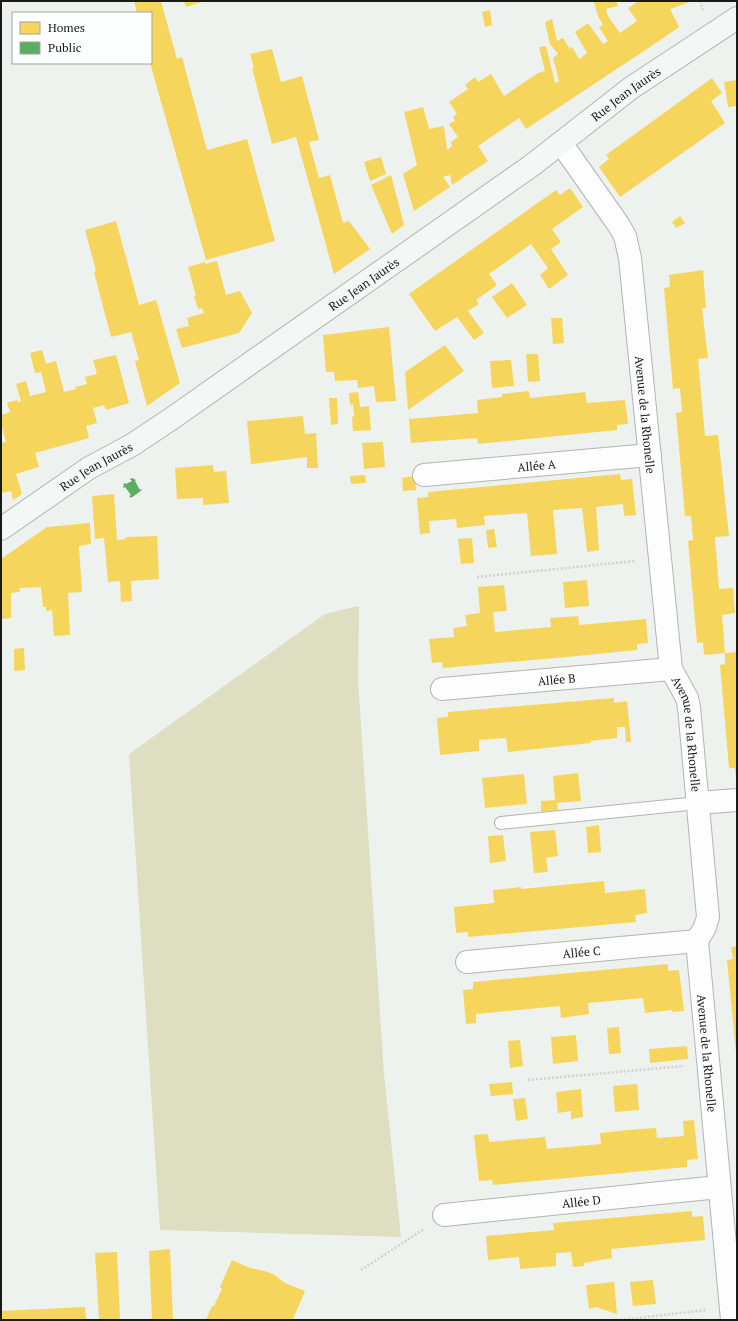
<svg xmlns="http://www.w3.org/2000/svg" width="738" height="1321" viewBox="0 0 738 1321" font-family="'PT Serif',serif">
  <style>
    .green { fill: #dedec1 }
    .homes { fill: #f6d55c }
    .public { fill: #5aae61 }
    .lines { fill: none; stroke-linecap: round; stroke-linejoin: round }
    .lane-casing { stroke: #b2b5b2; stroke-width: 14 }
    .street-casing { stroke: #b2b5b2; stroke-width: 24 }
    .secondary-casing { stroke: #b2b5b2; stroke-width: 24 }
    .path { stroke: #d1d2d1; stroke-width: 2.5; stroke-dasharray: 2 2; stroke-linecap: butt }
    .lane { stroke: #fcfdfc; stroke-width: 12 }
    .street { stroke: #fcfdfc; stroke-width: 22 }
    .secondary { stroke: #f3f7f5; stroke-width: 22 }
    .labels { text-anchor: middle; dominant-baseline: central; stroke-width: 4; stroke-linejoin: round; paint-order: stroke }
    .street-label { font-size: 12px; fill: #191b19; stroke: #fdfffe }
  </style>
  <rect width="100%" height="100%" fill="#eef2ee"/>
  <polygon class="green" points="359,606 358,680 384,1074 401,1237 160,1230 129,754 325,614"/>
  <g class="homes">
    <polygon points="134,1 161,1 177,59 182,57 207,150 247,139 275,241 206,260 150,63 151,13 137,13"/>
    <polygon points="184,1 205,1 186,7"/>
    <polygon points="599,1 616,1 618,6 606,9 608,16 620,33 637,21 628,8 639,1 693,1 670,9 679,27 653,45 526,129 519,118 478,146 488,161 452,185 450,175 443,177 450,187 414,211 403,174 417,165 404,112 423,107 429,129 444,126 447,150 452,146 451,142 458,137 449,124 455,121 453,117 457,114 449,102 468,89 465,85 475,77 478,82 491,74 504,96 538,73 545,71 539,47 546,46 555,83 559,81 553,58 558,54 550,44 545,22 552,19 557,41 563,38 570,49 572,47 579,59 587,53 575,32 588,23 603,44 608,41 599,27 603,25 598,16 594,2"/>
    <polygon points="490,10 492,25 485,27 482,12"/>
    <polygon points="272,49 281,82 302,76 319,140 309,142 319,178 330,175 343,223 349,221 370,249 334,274 296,137 272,144 252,68 254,68 250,54"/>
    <polygon points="712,78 722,93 711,101 725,123 620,197 599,167 609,159 606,155"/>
    <polygon points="737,80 737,106 728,107 724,82"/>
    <polygon points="381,157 386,174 370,181 364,162"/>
    <polygon points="391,175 404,225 392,234 371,185"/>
    <polygon points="570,188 583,207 552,229 561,242 551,249 568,275 549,289 540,275 548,268 531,244 489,274 497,285 476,300 479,304 468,311 484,333 474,340 457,317 435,331 409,294 556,190 560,195"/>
    <polygon points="680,216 685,223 676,228 672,222"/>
    <polygon points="116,221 139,305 156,300 180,383 147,406 135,361 139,360 131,332 111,337 94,272 96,271 85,230"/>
    <polygon points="217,261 226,295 240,291 252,313 239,333 182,348 176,329 189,326 187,318 204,313 202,308 198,309 194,296 196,296 188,267 205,262 205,264"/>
    <polygon points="703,270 706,308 702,308 708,358 698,359 705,436 718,435 729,536 715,537 719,589 733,588 735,613 722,615 725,653 706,655 704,654 703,642 697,643 688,541 693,540 691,516 685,516 676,413 682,412 680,388 673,389 664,288 670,287 669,275"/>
    <polygon points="512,283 527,305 507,318 492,297"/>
    <polygon points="551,318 562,318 564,343 553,344"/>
    <polygon points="389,327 396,401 376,402 374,386 358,388 357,380 335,381 334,372 326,372 323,335"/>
    <polygon points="445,345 464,371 408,410 405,372"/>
    <polygon points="42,350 46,364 56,361 64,392 76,389 75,387 87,384 85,377 97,374 93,360 116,355 129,403 106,410 104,405 93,408 97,423 86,426 89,438 35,453 39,467 16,474 22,494 13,500 11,491 1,493 1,443 6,442 1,423 1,415 10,412 7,403 17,400 18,402 21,401 16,384 26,381 30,396 46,392 41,372 35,373 30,353"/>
    <polygon points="526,354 538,354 540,381 528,382"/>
    <polygon points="511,360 514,386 492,388 490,361"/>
    <polygon points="529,391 530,398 585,392 587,403 625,400 628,424 617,425 617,430 478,444 477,438 411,443 409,419 478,413 477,400 502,397 502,394"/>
    <polygon points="358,392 360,407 369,406 371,430 353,431 352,417 354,416 353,404 350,405 349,393"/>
    <polygon points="329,398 337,398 338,424 331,425"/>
    <polygon points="303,416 305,434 316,433 318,468 307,468 307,457 251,464 247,421"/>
    <polygon points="383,442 385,467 364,469 362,443"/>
    <polygon points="213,465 214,472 226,471 229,503 203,505 203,498 177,499 175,468"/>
    <polygon points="620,474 621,480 632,479 636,515 624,516 623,504 596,507 599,550 587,552 582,508 553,510 557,554 531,556 527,513 484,516 485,525 457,528 456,519 429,521 430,533 420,534 417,498 428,497 428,492"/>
    <polygon points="365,475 366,483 351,484 350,476"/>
    <polygon points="415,476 416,490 403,491 402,478"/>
    <polygon points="114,494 117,540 126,539 126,537 157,536 159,579 131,581 132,601 121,602 120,581 108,582 104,538 95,539 92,496"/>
    <polygon points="90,523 91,544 79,546 82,592 68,593 70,635 54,636 52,610 46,611 46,607 43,607 41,587 19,588 20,592 11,593 11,618 1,619 1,559 47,527"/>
    <polygon points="494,529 497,547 488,548 486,530"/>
    <polygon points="472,538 474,563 461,564 458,539"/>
    <polygon points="587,580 589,606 565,608 563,582"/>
    <polygon points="504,585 507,611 493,612 495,632 551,627 550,618 578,616 579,625 646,619 648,643 637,644 637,650 567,657 443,668 442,662 432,663 429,639 454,637 453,628 467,626 465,615 480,613 478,587"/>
    <polygon points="24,648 25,670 14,671 14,649"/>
    <polygon points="737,652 737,778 736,778 735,768 729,768 720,665 725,664 725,653"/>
    <polygon points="614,698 614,703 627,701 631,742 626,742 625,727 617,727 617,738 590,741 591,743 508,752 506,738 479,740 479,751 440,755 437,718 448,717 448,712"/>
    <polygon points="578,773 581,801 557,803 558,810 541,812 541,801 555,800 553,776"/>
    <polygon points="524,774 527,804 485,808 482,778"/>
    <polygon points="599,825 601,852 588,853 586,827"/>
    <polygon points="555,830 558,856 546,858 548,872 534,873 530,832"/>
    <polygon points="503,835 506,861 490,863 488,836"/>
    <polygon points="604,881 605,893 645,889 647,913 635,915 636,922 468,937 468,932 456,933 454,907 494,903 493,890 521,887 521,889"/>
    <polygon points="737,946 737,1053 736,1053 727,960 733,959 731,947"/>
    <polygon points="668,964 668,971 679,970 684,1011 672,1012 672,1010 645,1013 643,998 588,1003 589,1014 561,1018 560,1006 476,1014 476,1023 466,1024 463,990 473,989 473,982"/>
    <polygon points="619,1027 621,1053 609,1054 607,1028"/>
    <polygon points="576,1035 578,1061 553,1064 551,1037"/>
    <polygon points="520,1040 523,1066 510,1068 508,1041"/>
    <polygon points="687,1046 688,1059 650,1063 649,1049"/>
    <polygon points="512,1082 513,1094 491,1096 489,1084"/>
    <polygon points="637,1084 639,1110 615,1112 613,1086"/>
    <polygon points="581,1089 583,1117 571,1119 571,1111 558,1113 556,1092"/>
    <polygon points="525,1098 528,1119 516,1121 513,1099"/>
    <polygon points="694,1120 698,1159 687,1160 687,1167 493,1185 492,1180 479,1181 474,1135 488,1134 489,1142 545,1137 547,1149 601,1144 600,1133 628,1130 656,1128 657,1138 684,1136 683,1121"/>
    <polygon points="692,1211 692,1217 703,1216 705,1240 611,1249 612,1258 584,1263 584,1266 573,1267 571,1252 556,1253 556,1266 520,1269 519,1257 488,1260 486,1236 554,1230 553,1223"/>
    <polygon points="170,1249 173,1320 152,1320 149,1251"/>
    <polygon points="117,1252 120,1320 99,1320 95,1253"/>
    <polygon points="232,1260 250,1268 265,1271 273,1274 285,1283 305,1291 293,1319 296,1320 206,1320 212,1306 214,1306 222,1289 220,1287"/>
    <polygon points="653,1280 656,1304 633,1306 630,1282"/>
    <polygon points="614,1282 617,1314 596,1307 589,1309 586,1285"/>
    <polygon points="85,1307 86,1320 1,1320 1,1311"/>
  </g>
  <polygon class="public" points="132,478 136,480 135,481 140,490 141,489 142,490 131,498 129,496 131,495 125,487 124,488 123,487 124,485 123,484 125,483 126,484 132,481 130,479"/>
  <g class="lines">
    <g class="lane-casing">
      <polyline id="lane" points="501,823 698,803"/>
    </g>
    <g class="street-casing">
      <g id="street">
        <path id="s1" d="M561,143L618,224L625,236L630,258L671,669L687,698L689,707L708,917L705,927L697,941L732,1320"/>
        <path id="s2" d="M424,475L650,455"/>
        <path id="s3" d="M442,689L671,669"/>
        <polyline points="698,803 737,800"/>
        <path id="s4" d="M467,962L697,941"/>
        <path id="s5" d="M444,1215L719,1187"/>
      </g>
    </g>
    <g class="secondary-casing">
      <g id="secondary">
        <path id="s6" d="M1,529L89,468L132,445L171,419L531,166L631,88L737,18"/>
      </g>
    </g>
    <g class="path">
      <polyline points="700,1 703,10"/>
      <polyline points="477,577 635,561"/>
      <polyline points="528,1080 684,1066"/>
      <polyline points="361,1270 424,1229"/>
      <polyline points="620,1320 707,1310"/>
    </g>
    <use href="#lane" class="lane"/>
    <use href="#street" class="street"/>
    <use href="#secondary" class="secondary"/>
  </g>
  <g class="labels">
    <g class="street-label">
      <text stroke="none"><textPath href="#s6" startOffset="762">Rue Jean Jaurès</textPath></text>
      <text stroke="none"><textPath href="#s6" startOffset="438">Rue Jean Jaurès</textPath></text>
      <text stroke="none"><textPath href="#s1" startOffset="293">Avenue de la Rhonelle</textPath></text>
      <text stroke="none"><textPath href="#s2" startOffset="113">Allée A</textPath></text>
      <text stroke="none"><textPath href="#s6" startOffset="114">Rue Jean Jaurès</textPath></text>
      <text stroke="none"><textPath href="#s3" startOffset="115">Allée B</textPath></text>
      <text stroke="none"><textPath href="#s1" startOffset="617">Avenue de la Rhonelle</textPath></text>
      <text stroke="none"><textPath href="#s4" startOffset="115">Allée C</textPath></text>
      <text stroke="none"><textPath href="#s1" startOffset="941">Avenue de la Rhonelle</textPath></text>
      <text stroke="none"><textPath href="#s5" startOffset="138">Allée D</textPath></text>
    </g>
  </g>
  <rect width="738" height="1321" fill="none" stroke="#191b19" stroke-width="4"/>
  <rect x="12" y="12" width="140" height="52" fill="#fdfffe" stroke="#a2a4a2"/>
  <rect x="20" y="22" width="20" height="12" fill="#f6d55c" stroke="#a2a4a2"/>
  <text x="48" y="32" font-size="12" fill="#191b19">Homes</text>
  <rect x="20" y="42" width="20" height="12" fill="#5aae61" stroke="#a2a4a2"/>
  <text x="48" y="52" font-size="12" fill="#191b19">Public</text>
</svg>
